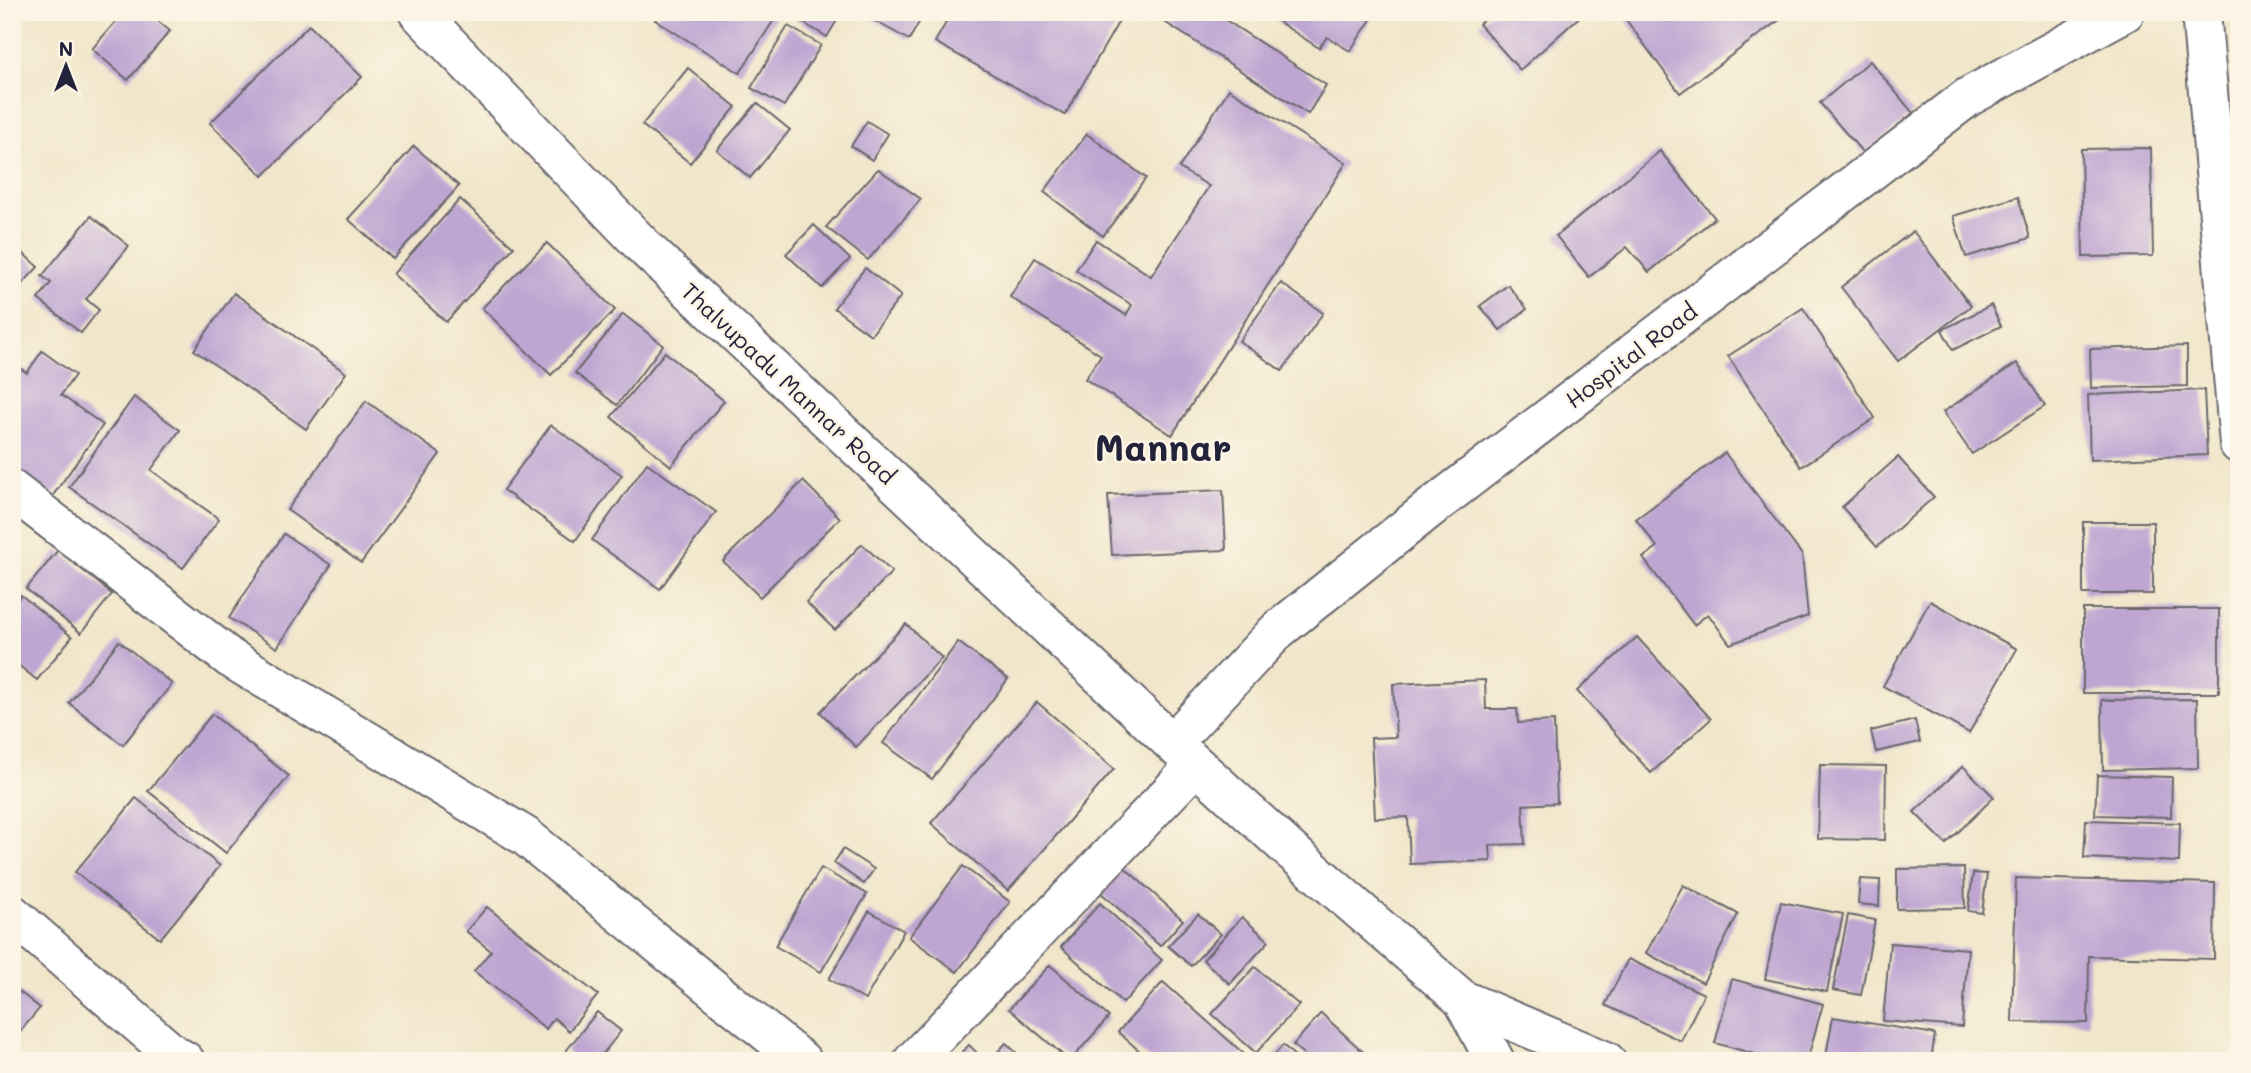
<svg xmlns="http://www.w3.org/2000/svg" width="2251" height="1073" viewBox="0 0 2251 1073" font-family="Mali,sans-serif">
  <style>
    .building { fill: #bea5d2 }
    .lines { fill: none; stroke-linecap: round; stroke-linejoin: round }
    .minor-casing { stroke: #6a676d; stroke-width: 42 }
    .tertiary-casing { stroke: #6a676d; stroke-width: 42 }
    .minor { stroke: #fff; stroke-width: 38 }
    .tertiary { stroke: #fff; stroke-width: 38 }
    .labels { text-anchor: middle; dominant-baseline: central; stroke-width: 5; stroke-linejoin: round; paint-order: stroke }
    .street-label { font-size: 23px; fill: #22223b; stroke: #fcf5e5 }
    .town-label { font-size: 37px; font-weight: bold; fill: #22223b; stroke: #fcf5e5 }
  </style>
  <rect width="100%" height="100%" fill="#fcf5e5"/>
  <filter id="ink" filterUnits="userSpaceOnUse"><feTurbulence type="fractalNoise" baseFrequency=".0143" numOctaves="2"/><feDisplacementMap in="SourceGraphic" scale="14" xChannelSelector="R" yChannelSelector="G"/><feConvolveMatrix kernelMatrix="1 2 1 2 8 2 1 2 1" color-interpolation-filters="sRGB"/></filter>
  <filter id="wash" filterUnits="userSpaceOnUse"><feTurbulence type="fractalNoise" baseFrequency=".00686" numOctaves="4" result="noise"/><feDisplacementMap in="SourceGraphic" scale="28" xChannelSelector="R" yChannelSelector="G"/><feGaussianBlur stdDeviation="1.57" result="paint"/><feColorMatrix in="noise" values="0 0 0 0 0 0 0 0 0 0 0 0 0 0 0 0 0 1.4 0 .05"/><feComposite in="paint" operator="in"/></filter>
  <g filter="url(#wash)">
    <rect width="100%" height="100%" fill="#f1e6ca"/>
    <g id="blocks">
      <g class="building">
        <polygon points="124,12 147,12 170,31 128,80 92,49"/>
        <polygon points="660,12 779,12 740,73 655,20"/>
        <polygon points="785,12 842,12 827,37"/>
        <polygon points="859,12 925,12 909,40"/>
        <polygon points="952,12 1120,12 1123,14 1065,115 935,42"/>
        <polygon points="1149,12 1213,12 1326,85 1308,114"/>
        <polygon points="1263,12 1376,12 1350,51 1327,37 1319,48"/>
        <polygon points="1492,12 1585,12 1520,70 1479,24"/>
        <polygon points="1631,12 1790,12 1680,93 1624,17"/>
        <polygon points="309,25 362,77 263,176 210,123"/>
        <polygon points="788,26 821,45 784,106 751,88"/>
        <polygon points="1870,61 1913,113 1864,154 1820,103"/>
        <polygon points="688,68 736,107 690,163 642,125"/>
        <polygon points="1229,89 1346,163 1172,435 1085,379 1101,355 1010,297 1035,258 1126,315 1132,305 1076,270 1096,240 1151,276 1209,186 1179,168"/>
        <polygon points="757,103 790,130 750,178 717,150"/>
        <polygon points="867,121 888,134 872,160 851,146"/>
        <polygon points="1087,134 1146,178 1103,236 1044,192"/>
        <polygon points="414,146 459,186 393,259 348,219"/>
        <polygon points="2151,148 2153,256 2083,257 2081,149"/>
        <polygon points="1660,151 1715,218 1649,272 1627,247 1589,277 1556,236"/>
        <polygon points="878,169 921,199 868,260 826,227"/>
        <polygon points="2018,197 2030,238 1966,257 1953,216"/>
        <polygon points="460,199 514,247 446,322 393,274"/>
        <polygon points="91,216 129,246 86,299 99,310 81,333 38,299 51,283 42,276"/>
        <polygon points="814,225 850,259 822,288 786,254"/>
        <polygon points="1913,231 1971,306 1898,361 1841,287"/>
        <polygon points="12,243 38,267 12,295"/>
        <polygon points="547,243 615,310 551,375 482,308"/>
        <polygon points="865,268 901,296 871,335 834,308"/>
        <polygon points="1281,283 1323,313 1282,371 1239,341"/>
        <polygon points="1508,285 1527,309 1500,330 1480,306"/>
        <polygon points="234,293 346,373 306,429 194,350"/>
        <polygon points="1991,305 2001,326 1953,350 1942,330"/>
        <polygon points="1803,308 1875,418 1801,467 1728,356"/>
        <polygon points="623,314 663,345 617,405 575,373"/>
        <polygon points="2187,346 2187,386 2091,388 2090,349"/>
        <polygon points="42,351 75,375 61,395 103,425 51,498 12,471 12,362 27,373"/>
        <polygon points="665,352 724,401 671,466 611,417"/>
        <polygon points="2017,363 2045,406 1972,454 1943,412"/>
        <polygon points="2204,390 2207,455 2090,460 2088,395"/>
        <polygon points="134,397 180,430 151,470 219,519 183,568 69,487"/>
        <polygon points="366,401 440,454 361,563 287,510"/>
        <polygon points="551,425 622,475 575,541 503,490"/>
        <polygon points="1725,453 1802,555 1808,616 1730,644 1708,614 1694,625 1643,558 1657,547 1636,519"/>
        <polygon points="1898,457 1934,497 1877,547 1842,507"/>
        <polygon points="647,463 716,512 660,589 592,540"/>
        <polygon points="803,481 840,518 760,597 723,561"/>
        <polygon points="1223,490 1226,550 1112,555 1108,495"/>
        <rect x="2083" y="522" width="70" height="72"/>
        <polygon points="284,534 331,565 277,648 229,618"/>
        <polygon points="862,544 892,572 835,630 806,602"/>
        <polygon points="58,550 112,594 81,633 26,589"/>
        <polygon points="21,595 72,637 37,680 12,660 12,606"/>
        <polygon points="1930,601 2017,649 1969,733 1883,686"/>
        <rect x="2083" y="609" width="136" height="84"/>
        <polygon points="906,624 942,658 856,747 820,712"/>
        <polygon points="1637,637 1711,719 1651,773 1577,691"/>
        <polygon points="119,641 172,684 123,745 69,703"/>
        <polygon points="958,642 1008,679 932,779 883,743"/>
        <polygon points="1485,680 1486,709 1517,709 1518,723 1554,721 1557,803 1523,805 1525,844 1490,845 1491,861 1410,864 1408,817 1375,818 1371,738 1396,737 1393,684"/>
        <polygon points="2197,699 2198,768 2103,770 2102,700"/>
        <polygon points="1037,702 1114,769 1008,891 931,823"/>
        <polygon points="212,714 289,776 226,853 148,791"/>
        <polygon points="1915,720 1920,742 1876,752 1871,731"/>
        <polygon points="1820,765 1886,766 1885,840 1818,839"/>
        <polygon points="1963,766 1994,797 1946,844 1914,812"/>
        <polygon points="2097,775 2172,777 2171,817 2095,815"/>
        <polygon points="136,798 220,866 160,939 75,872"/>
        <polygon points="2086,820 2180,823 2179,862 2084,858"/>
        <polygon points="843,849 874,869 864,884 834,863"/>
        <polygon points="963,866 1010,902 957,972 909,937"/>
        <polygon points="1123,866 1183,920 1160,946 1100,892"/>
        <polygon points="821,868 867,894 821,972 775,946"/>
        <polygon points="1964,868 1965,908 1897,909 1897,869"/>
        <polygon points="1973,873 1987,874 1982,913 1968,911"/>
        <polygon points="2016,878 2215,883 2214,959 2089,956 2088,1023 2012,1022"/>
        <polygon points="1860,879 1880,880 1879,906 1858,904"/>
        <polygon points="1683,885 1738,914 1703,983 1646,953"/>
        <polygon points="1781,902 1843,914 1827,992 1765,979"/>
        <polygon points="1100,903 1162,960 1123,1003 1061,947"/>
        <polygon points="487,907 598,995 569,1031 554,1018 546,1029 474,971 491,951 466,931"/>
        <polygon points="869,911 904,931 865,1000 829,979"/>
        <polygon points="1198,914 1221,934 1191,966 1168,946"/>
        <polygon points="1848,915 1875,920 1861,995 1833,990"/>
        <polygon points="1242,917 1269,941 1230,984 1203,960"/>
        <polygon points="1890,943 1968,949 1962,1027 1883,1021"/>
        <polygon points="1628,959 1704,994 1681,1041 1605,1005"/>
        <polygon points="1050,965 1109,1017 1070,1061 1009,1009"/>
        <polygon points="1255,967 1299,1005 1256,1053 1212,1014"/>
        <polygon points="1732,979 1823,1004 1807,1061 1780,1061 1715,1043"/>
        <polygon points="1163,982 1243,1053 1236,1061 1151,1061 1118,1032"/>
        <polygon points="12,986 40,1008 12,1041"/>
        <polygon points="597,1012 621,1031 597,1061 578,1061 566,1051"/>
        <polygon points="1321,1013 1373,1061 1311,1061 1293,1045"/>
        <polygon points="1833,1017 1935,1034 1931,1061 1825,1061"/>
        <polygon points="1006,1043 1025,1061 989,1061"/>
        <polygon points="969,1045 985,1061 954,1061"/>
        <polygon points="1283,1045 1300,1061 1269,1061"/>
      </g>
    </g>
  </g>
  <g filter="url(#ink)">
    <use href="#blocks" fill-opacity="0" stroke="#6a676d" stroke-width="2"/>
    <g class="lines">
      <g class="minor-casing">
        <g id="minor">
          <polyline points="2201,12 2239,444"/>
          <polyline points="12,490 230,658 525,836 802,1061"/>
          <polyline points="12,914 173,1054 185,1061"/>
          <polyline points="1463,1000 1495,1061"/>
          <polyline points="913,1061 1196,765"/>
        </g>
      </g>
      <g class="tertiary-casing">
        <g id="tertiary">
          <polyline points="418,12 647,250 1172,743 1290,850 1463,1000 1606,1061"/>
          <polyline points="1172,743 1278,630 1428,510 1968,97 2125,12"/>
        </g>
      </g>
      <use href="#minor" class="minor"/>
      <use href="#tertiary" class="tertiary"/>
    </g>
  </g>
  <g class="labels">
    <g class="street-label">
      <text transform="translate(1631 355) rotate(-37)">Hospital Road</text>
      <text transform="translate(789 383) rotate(43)">Thalvupadu Mannar Road</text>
    </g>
    <g class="town-label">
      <text x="1163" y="446">Mannar</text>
    </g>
  </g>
  <rect width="2251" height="1073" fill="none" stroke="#fcf5e5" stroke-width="42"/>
  <g transform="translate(66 66)" stroke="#fcf5e5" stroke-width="5" paint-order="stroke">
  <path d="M0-5L12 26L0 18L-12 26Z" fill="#22223b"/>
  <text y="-10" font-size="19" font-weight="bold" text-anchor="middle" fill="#22223b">N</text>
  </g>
</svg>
